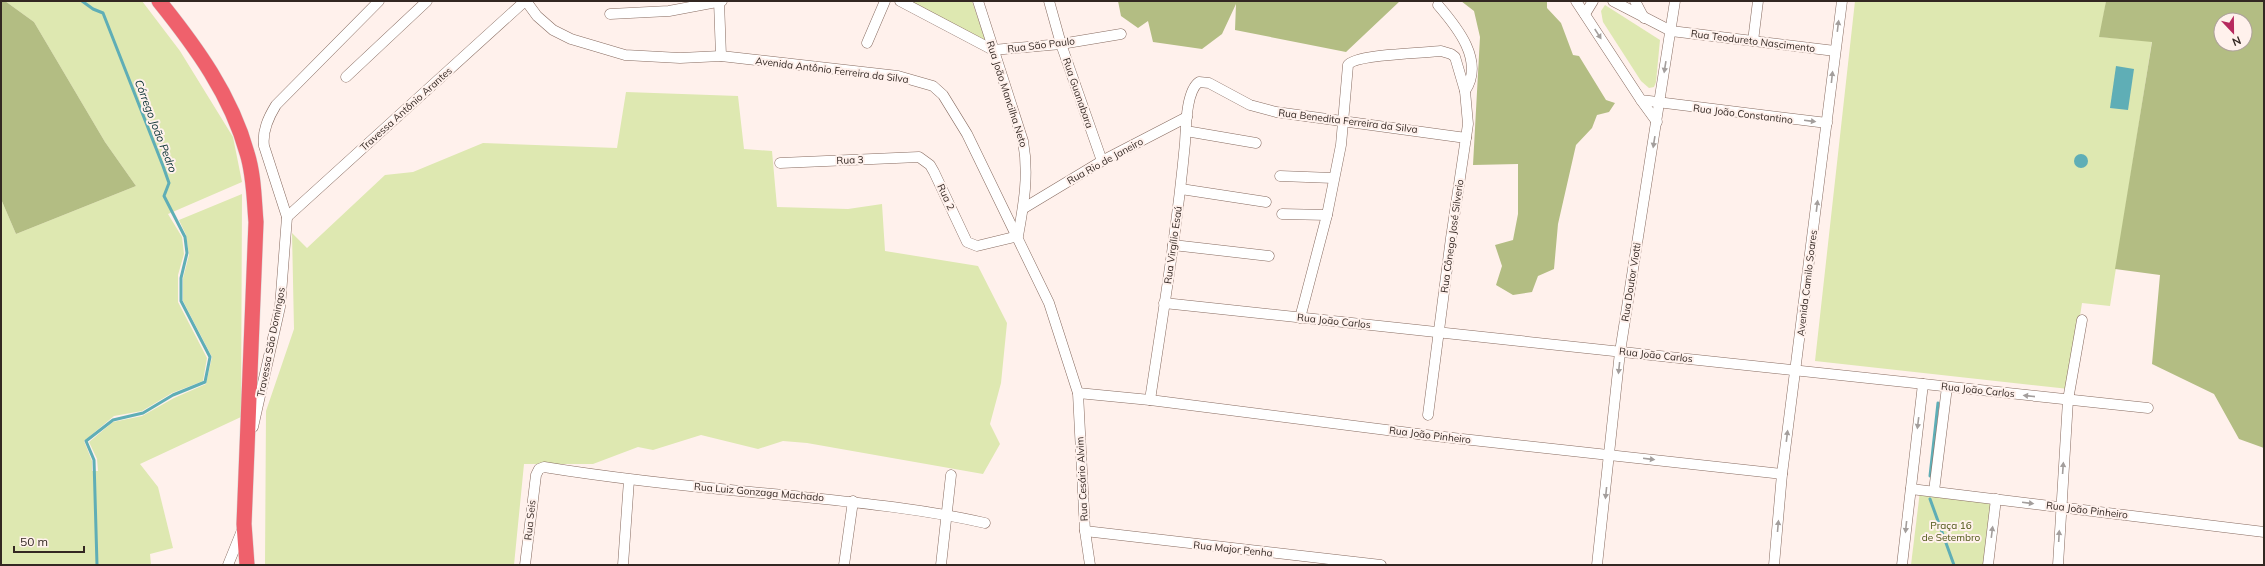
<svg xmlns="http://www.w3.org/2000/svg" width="2265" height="566" viewBox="0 0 2265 566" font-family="Mulish,sans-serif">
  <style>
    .green { fill: #dee8b1 }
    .forest { fill: #b3bd83; fill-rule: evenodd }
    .water { fill: #5faeb6 }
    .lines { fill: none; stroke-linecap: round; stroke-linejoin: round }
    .stream { stroke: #5faeb6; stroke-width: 3 }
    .minor-casing { stroke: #876b60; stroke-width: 11 }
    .highway-casing { stroke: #d6d4d3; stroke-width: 16 }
    .minor { stroke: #fff; stroke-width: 10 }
    .highway { stroke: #ef616c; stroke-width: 15 }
    .oneway { fill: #a39e9c }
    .labels { text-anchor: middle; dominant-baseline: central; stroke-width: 4; stroke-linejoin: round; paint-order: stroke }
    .street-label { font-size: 10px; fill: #332722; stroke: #fff1ec }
    .park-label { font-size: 10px; fill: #4c5413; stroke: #fff1ec }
    .water-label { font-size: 11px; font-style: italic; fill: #073033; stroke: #fff1ec }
  </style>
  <rect width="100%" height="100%" fill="#fff1ec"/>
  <g class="green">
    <polygon points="5,1 142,1 180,51 233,137 242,182 168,214 182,237 184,254 178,275 178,302 207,358 203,381 172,393 142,411 114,416 84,441 92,461 92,471 98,471 97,459 89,442 113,422 142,416 174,398 206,384 212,357 183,301 183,278 189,255 186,235 179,220 242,194 241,417 140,464 158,487 173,548 150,554 151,565 1,565 1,199 16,234 136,186 105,142 34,22"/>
    <polygon points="910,1 972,1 986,42"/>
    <polygon points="1855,1 2106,1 2100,37 2152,41 2110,306 2082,303 2069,389 1815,361"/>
    <polygon points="1605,5 1660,40 1656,82 1654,87 1649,88 1641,81 1603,22 1601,11"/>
    <polygon points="626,92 738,96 744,149 772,151 777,207 848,209 882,204 885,251 978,266 1007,323 1001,383 990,424 1000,444 983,474 807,443 783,441 758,449 701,435 653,450 638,447 593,464 524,464 514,565 265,565 266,411 294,329 292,233 307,248 385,175 413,172 483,143 617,148"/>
    <polygon points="1920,491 1996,503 1988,565 1911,565"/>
  </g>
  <g class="forest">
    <polygon points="1,1 5,1 34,22 105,142 136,186 16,234 1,199"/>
    <polygon points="1118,1 1400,1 1346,52 1235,30 1236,4 1222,34 1202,49 1153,42 1148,21 1138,28 1121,16"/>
    <polygon points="1461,1 1547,1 1547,8 1561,23 1573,55 1579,56 1606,100 1615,103 1609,112 1597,115 1592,128 1576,145 1558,224 1554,269 1538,276 1532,292 1513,295 1496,285 1502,266 1495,245 1513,240 1518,214 1518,164 1473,165 1480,37 1474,11"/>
    <path d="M2106,1H2264V448L2239,439L2214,394L2152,364L2160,275L2115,269L2152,42L2099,37ZM2221,20H2245V44H2221Z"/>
  </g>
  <g class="water">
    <polygon points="2116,66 2134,69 2128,110 2110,108"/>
    <circle cx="2081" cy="161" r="7"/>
  </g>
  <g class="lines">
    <g class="stream">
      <polyline points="82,1 93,9 103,13 163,166 169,183 164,196 185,237 187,253 181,278 181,301 210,357 205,382 173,395 143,413 113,420 86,441 94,460 97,565"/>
      <polyline points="1930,476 1938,403"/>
      <polyline points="1930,499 1954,565"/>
    </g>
    <g class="minor-casing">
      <g id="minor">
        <polyline points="526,1 537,16 553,30 571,39 625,55 680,58 721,56 898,76 933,86 943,95 967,134 1049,303 1078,393 1085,531 1090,565"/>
        <polyline points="719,1 721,56"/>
        <polyline points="900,1 993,50 1061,44 1121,34"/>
        <polyline points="1049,1 1061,44 1102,161"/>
        <polyline points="1576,1 1641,100 1827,123"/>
        <polyline points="1613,1 1671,31 1835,51"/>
        <polyline points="1635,1 1644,18"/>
        <path d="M1438,5C1457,27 1485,61 1465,91"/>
        <polyline points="610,14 669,11 722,1"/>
        <polyline points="1585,14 1593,1"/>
        <polyline points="1753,41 1758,1"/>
        <polyline points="867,43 885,1"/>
        <polyline points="346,77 427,1"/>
        <polyline points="1641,100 1657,122"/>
        <polyline points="1186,131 1256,143"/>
        <path d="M780,163L919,157L930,165L934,172L967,242L977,246L1018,236C1024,203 1029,174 1023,141L978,1"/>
        <polyline points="1280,176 1333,178"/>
        <polyline points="1181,189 1266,202"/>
        <polyline points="1024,208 1102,161 1187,117"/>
        <polyline points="1282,214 1327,215"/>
        <polyline points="287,217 525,1"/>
        <polyline points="1173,245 1269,256"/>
        <polyline points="1164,303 2148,408"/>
        <path d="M1300,318L1327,215L1341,145L1348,65C1355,54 1425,53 1441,51L1451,54L1455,57L1465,91L1468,124L1451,238L1428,415"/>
        <polyline points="1078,393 1150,400 1426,435 1782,474"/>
        <path d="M1150,400C1163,314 1177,229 1185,143C1186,127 1186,91 1199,82L1209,83L1250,105L1276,112L1466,138"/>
        <path d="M253,427L280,307L287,217L264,146C262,131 268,118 276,105L379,1"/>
        <polyline points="1911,489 2264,532"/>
        <polyline points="1934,491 1947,387"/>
        <polyline points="1085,531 1381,565"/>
        <polyline points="228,565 243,528"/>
        <path d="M525,565L536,475L539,469L544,467C624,480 704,488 784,495C852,502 919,508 985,523"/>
        <polyline points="623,565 629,480"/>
        <polyline points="844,565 853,501"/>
        <polyline points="941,565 951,475"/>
        <polyline points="1597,565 1620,352 1675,1"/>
        <polyline points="1774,565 1782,474 1842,1"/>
        <polyline points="1902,565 1923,384"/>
        <polyline points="1988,565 1996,499"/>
        <polyline points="2058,565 2068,400 2082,320"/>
      </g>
    </g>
    <g class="highway-casing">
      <path id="highway" d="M159,1C196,47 231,95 247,153C254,175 254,199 256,222L244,524L247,565"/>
    </g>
    <use href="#minor" class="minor"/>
    <use href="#highway" class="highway"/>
  </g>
  <defs><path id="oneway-solid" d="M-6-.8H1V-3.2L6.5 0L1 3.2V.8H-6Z"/></defs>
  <g class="oneway">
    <use href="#oneway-solid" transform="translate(1838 26) rotate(-83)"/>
    <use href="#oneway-solid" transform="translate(1598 34) rotate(57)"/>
    <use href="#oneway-solid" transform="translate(1665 67) rotate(99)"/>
    <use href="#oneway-solid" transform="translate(1832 77) rotate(-84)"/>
    <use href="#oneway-solid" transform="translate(1810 121) rotate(7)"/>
    <use href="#oneway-solid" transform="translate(1654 142) rotate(99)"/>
    <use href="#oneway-solid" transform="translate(1817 206) rotate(-83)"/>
    <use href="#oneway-solid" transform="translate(1619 368) rotate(96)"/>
    <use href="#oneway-solid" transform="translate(2029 396) rotate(-174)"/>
    <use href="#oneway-solid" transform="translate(1918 423) rotate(97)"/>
    <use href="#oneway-solid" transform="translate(1787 436) rotate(-83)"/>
    <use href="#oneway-solid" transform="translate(1649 459) rotate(7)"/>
    <use href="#oneway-solid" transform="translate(2063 468) rotate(-86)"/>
    <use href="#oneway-solid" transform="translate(1606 493) rotate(96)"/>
    <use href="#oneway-solid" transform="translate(2028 503) rotate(7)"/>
    <use href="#oneway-solid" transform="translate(1778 526) rotate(-85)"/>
    <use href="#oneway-solid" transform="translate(1906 527) rotate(96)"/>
    <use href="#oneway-solid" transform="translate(1992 532) rotate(-83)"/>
    <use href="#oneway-solid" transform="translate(2059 536) rotate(-87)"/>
  </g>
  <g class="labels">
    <g class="street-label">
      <text transform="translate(1753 41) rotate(7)">Rua Teodureto Nascimento</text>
      <text transform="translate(1041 45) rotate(-7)">Rua São Paulo</text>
      <text transform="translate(832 70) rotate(7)">Avenida Antônio Ferreira da Silva</text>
      <text transform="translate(1078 93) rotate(71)">Rua Guanabara</text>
      <text transform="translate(1007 94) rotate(72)">Rua João Mancilha Neto</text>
      <text transform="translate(406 109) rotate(-42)">Travessa Antônio Arantes</text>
      <text transform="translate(1743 114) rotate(7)">Rua João Constantino</text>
      <text transform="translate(1348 121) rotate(7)">Rua Benedita Ferreira da Silva</text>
      <text transform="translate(850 160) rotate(-2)">Rua 3</text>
      <text transform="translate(1105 161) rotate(-29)">Rua Rio de Janeiro</text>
      <text transform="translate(946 197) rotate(65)">Rua 2</text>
      <text transform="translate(1452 236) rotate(-82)">Rua Cônego José Silverio</text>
      <text transform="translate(1173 245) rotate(-82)">Rua Virgílio Esaú</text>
      <text transform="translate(1631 282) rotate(-81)">Rua Doutor Viotti</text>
      <text transform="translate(1807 283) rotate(-83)">Avenida Camilo Soares</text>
      <text transform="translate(1334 321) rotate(6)">Rua João Carlos</text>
      <text transform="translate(271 342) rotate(-79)">Travessa São Domingos</text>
      <text transform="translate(1656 355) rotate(6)">Rua João Carlos</text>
      <text transform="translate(1978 390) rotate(6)">Rua João Carlos</text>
      <text transform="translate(1430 435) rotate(7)">Rua João Pinheiro</text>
      <text transform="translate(1082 479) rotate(-93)">Rua Cesário Alvim</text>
      <text transform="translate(759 492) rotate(5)">Rua Luiz Gonzaga Machado</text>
      <text transform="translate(2087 510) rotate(7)">Rua João Pinheiro</text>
      <text transform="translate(530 520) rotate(-84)">Rua Seis</text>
      <text transform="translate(1233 549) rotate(6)">Rua Major Penha</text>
    </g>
    <g class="park-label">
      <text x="1951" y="525">Praça 16<tspan x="1951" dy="12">de Setembro</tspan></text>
    </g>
    <g class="water-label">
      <text transform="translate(156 126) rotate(69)">Córrego João Pedro</text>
    </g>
  </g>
  <rect width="2265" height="566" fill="none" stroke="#332722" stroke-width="4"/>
  <g transform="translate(2233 32) rotate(158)"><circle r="19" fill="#fff1ec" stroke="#ada09b"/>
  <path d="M0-3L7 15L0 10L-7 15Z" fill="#b7295e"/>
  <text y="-6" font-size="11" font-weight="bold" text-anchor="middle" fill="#332722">N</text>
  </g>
  <path d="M14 546v6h70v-6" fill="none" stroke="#332722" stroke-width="2"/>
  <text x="20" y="546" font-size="12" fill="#332722" stroke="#fff1ec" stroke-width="3" paint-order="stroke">50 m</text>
</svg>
